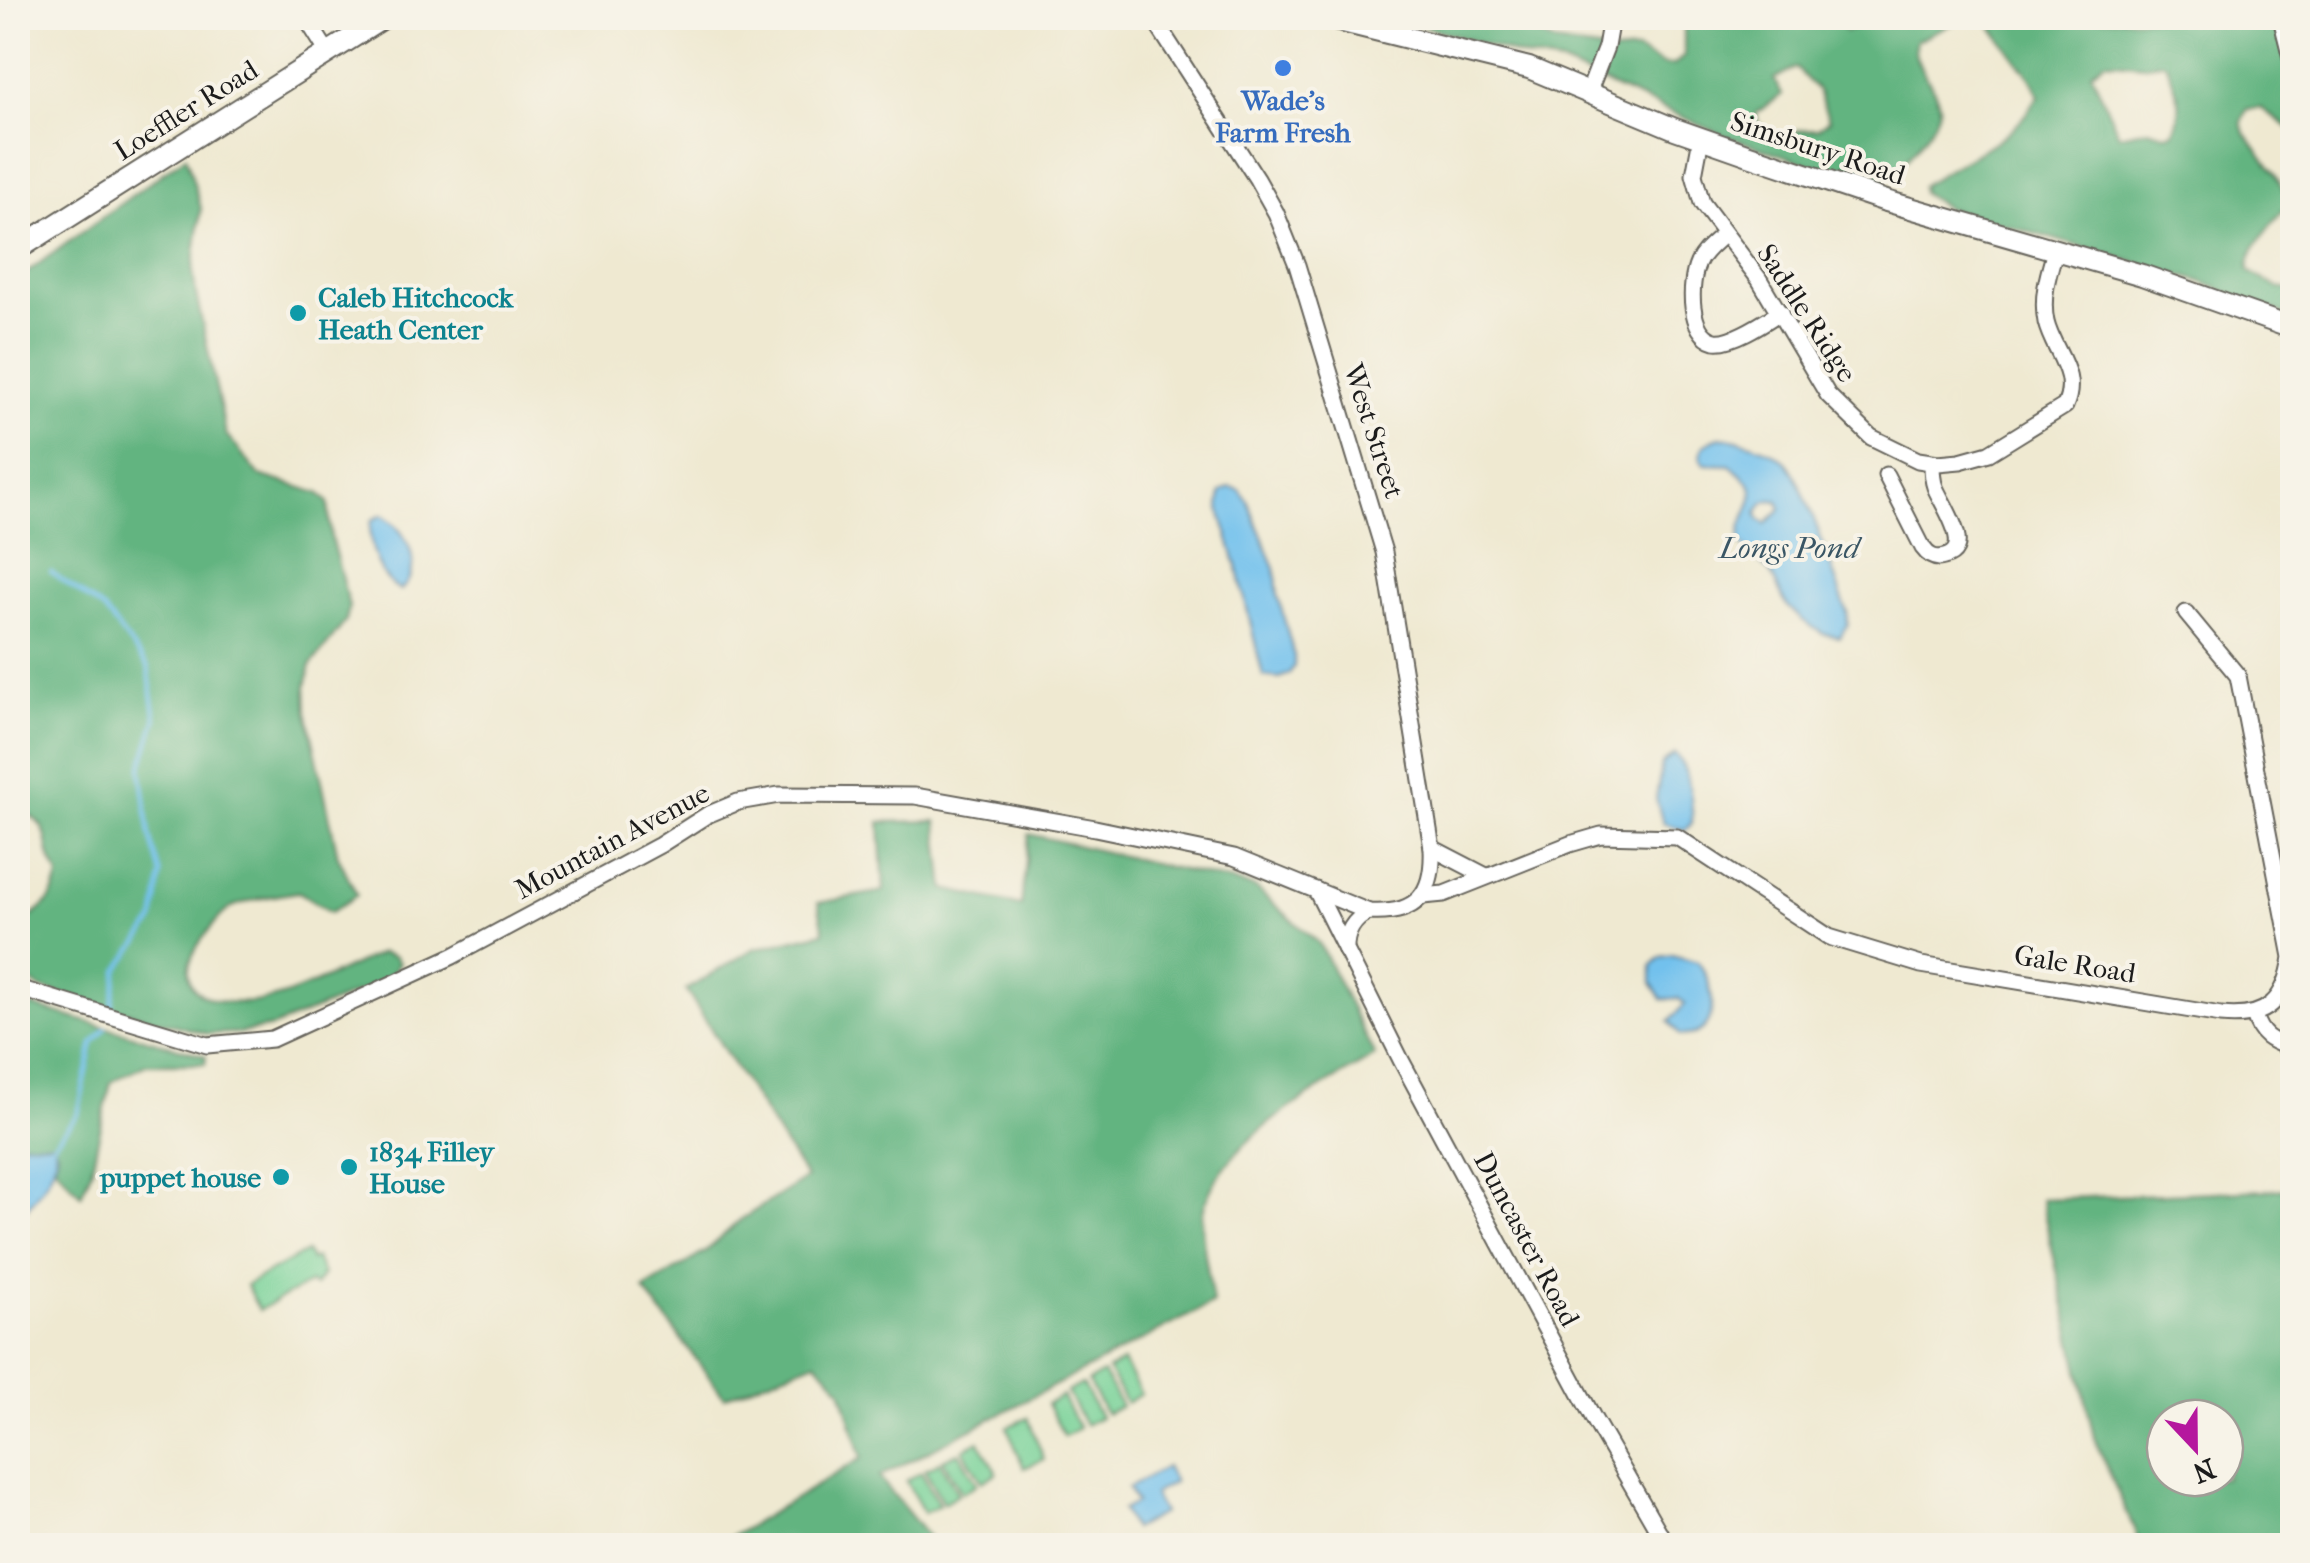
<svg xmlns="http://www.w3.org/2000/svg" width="2310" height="1563" viewBox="0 0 2310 1563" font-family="'IM FELL French Canon',serif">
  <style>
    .green { fill: #78d298; stroke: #4a775a; stroke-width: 2.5 }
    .forest { fill: #62b480; stroke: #3f684e; stroke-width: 2.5; fill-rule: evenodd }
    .water { fill: #72c1ed; stroke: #476e84; stroke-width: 2.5; fill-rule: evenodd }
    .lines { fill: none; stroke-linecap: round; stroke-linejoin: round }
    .stream { stroke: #72c1ed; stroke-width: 4 }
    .minor-casing { stroke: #66645b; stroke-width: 19 }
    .major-casing { stroke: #66645b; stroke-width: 24 }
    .minor { stroke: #fff; stroke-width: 15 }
    .major { stroke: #fff; stroke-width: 20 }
    .shop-dot { fill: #3f7fe0; stroke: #f7f3e8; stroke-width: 4 }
    .culture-dot { fill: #0f9aa8; stroke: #f7f3e8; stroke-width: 4 }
    .labels { text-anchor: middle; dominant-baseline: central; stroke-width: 8; stroke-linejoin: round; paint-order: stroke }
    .shop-label { font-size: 28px; font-weight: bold; fill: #366cbe; stroke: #f7f3e8 }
    .street-label { font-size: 28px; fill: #1c1c1c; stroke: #f7f3e8 }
    .culture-label { font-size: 28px; font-weight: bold; fill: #0d838f; stroke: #f7f3e8; text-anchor: start }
    .water-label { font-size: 30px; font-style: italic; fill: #3a5665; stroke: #f7f3e8 }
  </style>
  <rect width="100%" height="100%" fill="#f7f3e8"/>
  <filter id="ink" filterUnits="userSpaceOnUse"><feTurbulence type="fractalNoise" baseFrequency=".01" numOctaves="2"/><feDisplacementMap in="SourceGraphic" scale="20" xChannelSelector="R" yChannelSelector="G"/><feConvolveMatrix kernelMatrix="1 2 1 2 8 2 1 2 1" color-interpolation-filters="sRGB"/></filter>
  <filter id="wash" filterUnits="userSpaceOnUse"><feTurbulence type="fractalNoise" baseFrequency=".0048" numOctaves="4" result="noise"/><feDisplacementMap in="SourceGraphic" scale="40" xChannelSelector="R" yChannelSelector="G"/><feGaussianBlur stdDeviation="2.25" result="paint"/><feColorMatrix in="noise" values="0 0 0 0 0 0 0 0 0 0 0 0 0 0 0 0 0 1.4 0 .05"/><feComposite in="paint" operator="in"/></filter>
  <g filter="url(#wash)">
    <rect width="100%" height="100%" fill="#efe9d1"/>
    <g class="green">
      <polygon points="306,1252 311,1260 315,1258 323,1274 315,1286 310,1283 259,1310 246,1285"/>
      <polygon points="1123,1362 1141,1394 1126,1403 1108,1370"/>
      <polygon points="1103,1373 1121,1406 1106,1414 1088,1382"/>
      <polygon points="1082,1384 1100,1417 1085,1425 1067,1392"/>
      <polygon points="1062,1396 1079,1428 1064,1436 1047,1404"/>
      <polygon points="1028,1418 1044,1459 1024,1468 1007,1427"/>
      <polygon points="979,1441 997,1473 982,1482 963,1449"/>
      <polygon points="959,1452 977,1484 962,1493 943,1460"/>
      <polygon points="940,1462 958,1494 943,1503 925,1470"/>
      <polygon points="921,1472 939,1505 924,1513 906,1481"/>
    </g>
    <g class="forest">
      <path d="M1396,18H1514L1522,27L1556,43L1615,53L1637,51L1663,65H1674L1684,56V27L1673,18H1838L1845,31L1880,18H1970C1949,22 1936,33 1916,40C1909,64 1936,82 1939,105C1941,123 1899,171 1883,181C1878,184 1874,184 1868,184L1725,136L1561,64L1527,58L1411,22L1400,21ZM1796,68L1818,91L1829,120L1818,129L1799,130L1780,142L1758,123L1756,113L1782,95L1774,79Z"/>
      <path d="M1985,18H2292V130L2261,108L2247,109L2242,122L2245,133L2274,172L2289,200C2279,221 2246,247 2249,271L2278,288L2292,290V318L2199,281L1946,208L1922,192V186C1953,164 2001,145 2024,116C2029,110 2033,103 2039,96L2034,83ZM2105,61L2143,65L2161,62L2167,65C2176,92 2186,103 2174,132L2166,134L2148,129L2119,135L2091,72Z"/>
      <path d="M186,156L201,208L193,271L196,294L226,434L259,475L319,493L328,502L331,537L349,606L346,621L311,665L306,686L307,711L338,856L357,895L331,912L299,892C279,895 250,899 232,907C223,912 216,922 210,929C167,980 193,1007 253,1002C294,999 343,967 382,953L395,957L399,963L388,980L273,1027L240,1033L207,1034L42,989L18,974V923C41,913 55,900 59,875C37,846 61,829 18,809V279Z"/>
      <path d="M937,821L945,889L1021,906L1029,834L1254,887L1319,943L1375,1056C1318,1089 1218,1142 1203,1212C1199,1231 1210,1281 1213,1303L879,1477L935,1545H718L862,1458L841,1389L816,1361L724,1397L644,1289L705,1252L740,1220L806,1178L686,990L753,949L824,932L818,903L884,891L880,822Z"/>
      <polygon points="18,1002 206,1056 205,1064 146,1064 111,1082 91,1171 81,1195 55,1166 57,1151 23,1142 18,1147"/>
      <path d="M2292,1189V1545H2141L2094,1438L2041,1199ZM2225,1418V1478H2165V1418Z"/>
    </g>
    <g class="water">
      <path d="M1720,437C1741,439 1769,448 1785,461C1803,477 1836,583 1847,612L1848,625L1840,637L1823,634L1801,619L1786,604L1770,572L1741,543C1736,522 1756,504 1752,489C1750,480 1736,471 1730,465L1705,464L1701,459C1700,445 1708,441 1720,437ZM1771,500L1778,501L1781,509L1766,524L1759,519L1757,513L1764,502Z"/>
      <polygon points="1230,487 1240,490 1247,500 1275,568 1278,596 1294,656 1294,666 1289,674 1279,678 1263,676 1237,566 1219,507 1221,492"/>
      <path d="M382,515C407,529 425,566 401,590C381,584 365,539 372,520Z"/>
      <path d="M1674,754C1689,765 1693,805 1692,823L1685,830L1663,823L1656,799L1662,764Z"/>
      <path d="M1673,955L1698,962C1716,985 1723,1039 1680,1035L1669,1021L1685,1004L1678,998L1662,999L1652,983V965L1661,957Z"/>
      <path d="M23,1142L54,1143C63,1170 33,1198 18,1219V1147Z"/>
      <polygon points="1166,1467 1174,1482 1153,1494 1163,1513 1133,1529 1122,1510 1136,1503 1128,1488"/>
    </g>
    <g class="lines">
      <g class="stream">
        <polyline points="51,572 104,610 148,667 156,720 141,769 150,836 161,875 154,921 118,970 112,1005"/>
        <polyline points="53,1144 78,1114 93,1043 106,1028"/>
      </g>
    </g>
  </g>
  <g filter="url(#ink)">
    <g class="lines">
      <g class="minor-casing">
        <g id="minor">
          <polyline points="306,18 328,53"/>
          <polyline points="2281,18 2292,62"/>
          <polyline points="1589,91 1606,47 1611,18"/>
          <path d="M1701,138L1694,175L1702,203L1759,279L1828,395L1871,437L1918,460L1938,463L1960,461L1989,453L2065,406C2080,373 2053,352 2046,322C2041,297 2048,275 2055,251"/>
          <path d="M1724,234C1715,243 1703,251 1698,263C1689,283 1688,334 1715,341C1732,344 1766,321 1780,312"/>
          <path d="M1886,475L1923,548C1928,555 1934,560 1944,557C1976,550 1941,503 1935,487C1932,479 1932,471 1932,463"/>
          <polyline points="1432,848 1486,876"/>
          <polyline points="1316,890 1401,1060 1595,1421 1667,1546"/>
          <path d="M1423,896L1444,894L1570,844L1601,835L1677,837L1829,937L1921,965L2221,1015C2266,1020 2286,1001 2292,957L2238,676L2186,613"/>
          <path d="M1346,951C1345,933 1354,919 1369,912"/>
          <path d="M18,988L207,1045L272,1039L453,956L660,845L707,815L738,802L779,795L915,796L1095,828L1234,857L1369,912C1417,915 1434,894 1432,848L1384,552L1297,265L1276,213L1257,179L1153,18"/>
          <path d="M2254,1015C2261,1038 2272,1041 2292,1049"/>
        </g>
      </g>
      <g class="major-casing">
        <g id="major">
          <polyline points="1327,18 1529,68 1675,129 1749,155 1886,201 2142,275 2292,328"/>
          <polyline points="18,249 383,18"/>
        </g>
      </g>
      <use href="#minor" class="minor"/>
      <use href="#major" class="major"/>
    </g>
  </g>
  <circle class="shop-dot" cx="1283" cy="68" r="10"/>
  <g class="culture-dot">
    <circle cx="298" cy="313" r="10"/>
    <circle cx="349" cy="1167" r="10"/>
    <circle cx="281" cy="1177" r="10"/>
  </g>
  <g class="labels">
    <g class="shop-label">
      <text x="1283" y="100">Wade's<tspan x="1283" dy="32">Farm Fresh</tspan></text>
    </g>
    <g class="street-label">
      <text transform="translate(186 110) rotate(-32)">Loeffler Road</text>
      <text transform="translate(1818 148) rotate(18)">Simsbury Road</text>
      <text transform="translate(1807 313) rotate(57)">Saddle Ridge</text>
      <text transform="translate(1374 431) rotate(72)">West Street</text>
      <text transform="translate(612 841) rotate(-28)">Mountain Avenue</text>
      <text transform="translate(2075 964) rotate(9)">Gale Road</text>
      <text transform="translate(1527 1239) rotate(62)">Duncaster Road</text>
    </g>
    <g class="culture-label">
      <text x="318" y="297">Caleb Hitchcock<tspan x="318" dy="32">Heath Center</tspan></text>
      <text x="369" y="1151">1834 Filley<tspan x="369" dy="32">House</tspan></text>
      <text x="261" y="1177" text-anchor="end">puppet house</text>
    </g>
    <g class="water-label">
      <text x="1789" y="548">Longs Pond</text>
    </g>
  </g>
  <rect width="2310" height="1563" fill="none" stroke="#f7f3e8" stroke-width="60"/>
  <g transform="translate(2195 1448) rotate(158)"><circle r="48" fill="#f7f3e8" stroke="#9f9d96" stroke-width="2.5"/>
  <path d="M0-8L18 38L0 25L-18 38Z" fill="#b5179e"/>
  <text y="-15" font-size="28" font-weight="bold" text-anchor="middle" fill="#1c1c1c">N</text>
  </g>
</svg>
